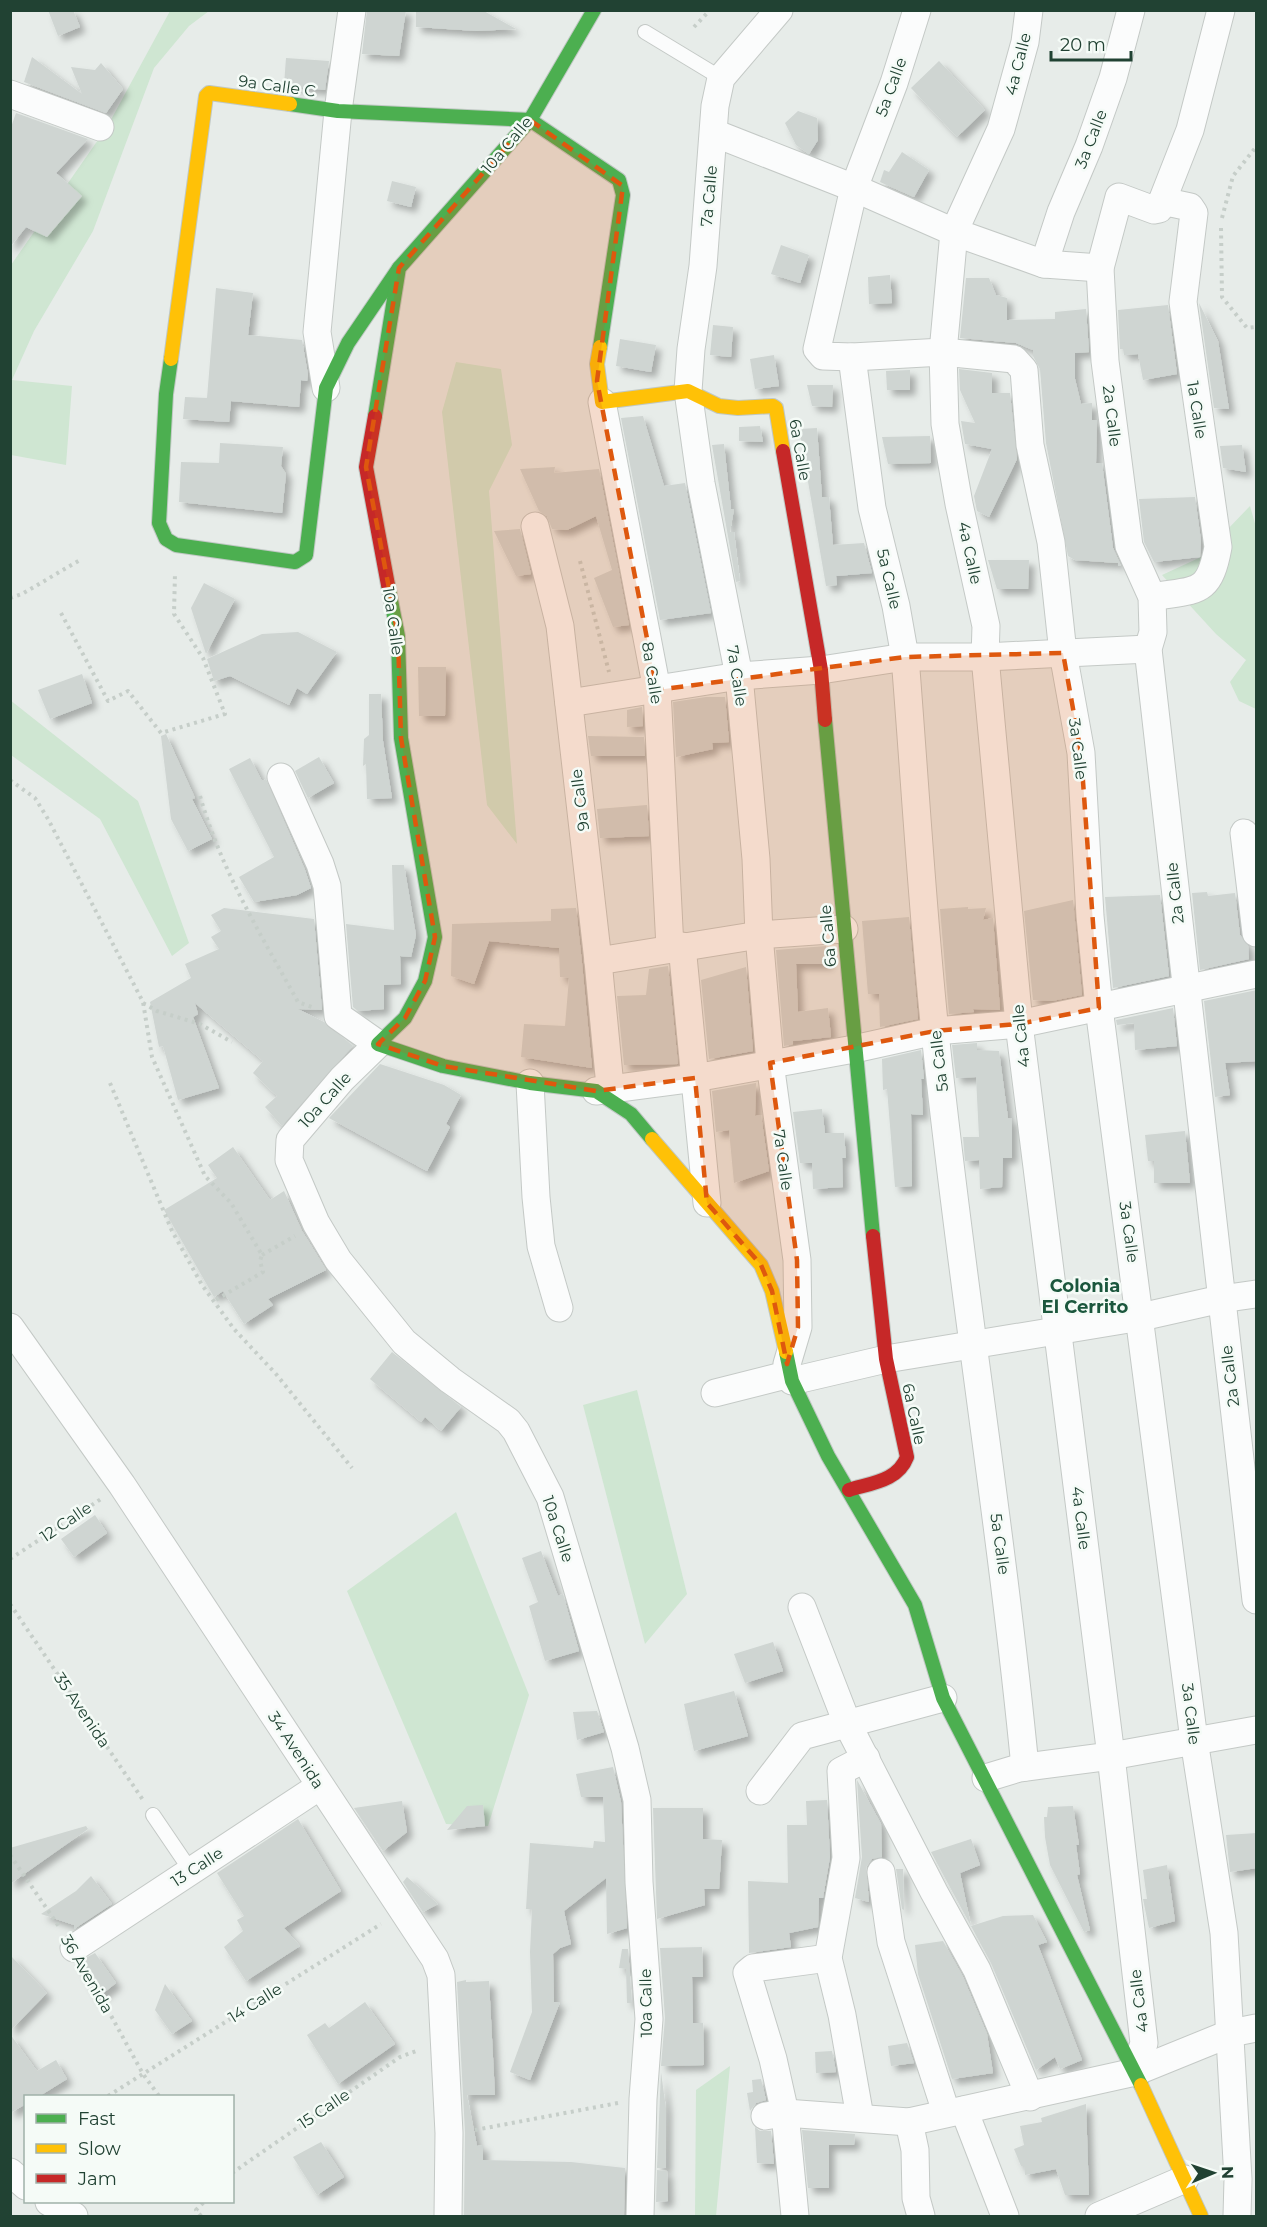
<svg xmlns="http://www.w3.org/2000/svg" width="1267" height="2227" viewBox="0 0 1267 2227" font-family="Montserrat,sans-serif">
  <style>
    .green { fill: #cfe6d2 }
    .building { fill: #cfd5d2; filter: url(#shadow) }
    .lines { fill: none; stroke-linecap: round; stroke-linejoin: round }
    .lane-casing { stroke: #c4c9c6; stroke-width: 16 }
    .street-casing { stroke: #c4c9c6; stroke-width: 29 }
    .fast-casing { stroke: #c0c8c4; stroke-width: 16 }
    .slow-casing { stroke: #c0c8c4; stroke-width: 16 }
    .jam-casing { stroke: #c0c8c4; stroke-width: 16 }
    .path { stroke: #c6cec9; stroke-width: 4; stroke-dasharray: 3 4.5; stroke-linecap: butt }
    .lane { stroke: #fbfcfc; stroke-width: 14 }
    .street { stroke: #fbfcfc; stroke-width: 27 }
    .fast { stroke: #4caf50; stroke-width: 14 }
    .slow { stroke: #ffc107; stroke-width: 14 }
    .jam { stroke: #c62828; stroke-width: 14 }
    .marked { fill: #de580e; fill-opacity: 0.2; stroke: #de580e; stroke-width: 4.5; stroke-dasharray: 12 8; stroke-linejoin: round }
    .labels { text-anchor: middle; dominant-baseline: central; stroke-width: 5; stroke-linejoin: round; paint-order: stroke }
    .street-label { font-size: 16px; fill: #214233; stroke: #f5fbf7 }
    .neighbourhood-label { font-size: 18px; font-weight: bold; fill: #1b573d; stroke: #f5fbf7 }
  </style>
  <defs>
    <filter id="shadow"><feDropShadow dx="5.5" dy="5.5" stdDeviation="3" flood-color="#0004"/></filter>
  </defs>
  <rect width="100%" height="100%" fill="#e7ece9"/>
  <g class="green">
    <polygon points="170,11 209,11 189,26 154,68 93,231 34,331 12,380 72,386 66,465 11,455 11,265 107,127"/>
    <polygon points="456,362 501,369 512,445 489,491 517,844 487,805 442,412"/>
    <polygon points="1250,506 1256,527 1256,709 1239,701 1230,682 1246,660 1216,634 1162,575 1201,557"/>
    <polygon points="10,700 138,801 189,943 172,956 100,819 11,755"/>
    <polygon points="637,1390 687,1594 645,1644 583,1405"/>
    <polygon points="456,1512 529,1695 488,1826 446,1824 347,1591"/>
    <polygon points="730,2066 716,2216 695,2216 696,2090"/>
  </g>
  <g class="building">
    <polygon points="48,10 73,10 80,27 58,36"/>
    <polygon points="367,10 406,10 399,56 362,54"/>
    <polygon points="416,10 482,10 516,29 477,31 416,27"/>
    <polygon points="32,57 82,94 71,67 95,70 101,63 123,89 106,113 24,82"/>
    <polygon points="286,58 329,61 325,90 284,85"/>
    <polygon points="939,61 985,110 957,137 911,88"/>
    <polygon points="798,111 817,118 818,140 809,154 796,145 785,123"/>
    <polygon points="16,113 88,139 56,173 82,196 47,237 26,227 10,247 10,130"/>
    <polygon points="902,152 929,170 914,197 880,182 884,170 889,172"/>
    <polygon points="392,181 416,187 411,207 387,201"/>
    <polygon points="781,245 809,255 800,283 771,274"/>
    <polygon points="890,275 892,303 869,304 868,277"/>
    <polygon points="966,278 989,278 996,295 1007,298 1007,320 1055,319 1055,312 1086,309 1089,352 1075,353 1075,379 1081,404 1092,403 1092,420 1097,420 1096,463 1102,463 1113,548 1121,566 1118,566 1118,563 1075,560 1068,556 1046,443 1040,369 1033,356 1033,350 1016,343 960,338"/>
    <polygon points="216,288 253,293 248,335 302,340 308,375 307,381 301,380 299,407 231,401 229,422 183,419 185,397 207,398"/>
    <polygon points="1199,303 1218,341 1229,409 1214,408"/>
    <polygon points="1168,305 1177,374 1143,380 1138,354 1124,355 1123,349 1120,349 1118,310"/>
    <polygon points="713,325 733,327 731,357 710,355"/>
    <polygon points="620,339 656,345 651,372 616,366"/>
    <polygon points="774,355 779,386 755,389 750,359"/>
    <polygon points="959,369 992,373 992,393 1010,393 1017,459 989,517 977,511 974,496 992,449 965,444 961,421 975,423 960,390"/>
    <polygon points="910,370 910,390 887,390 886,371"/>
    <polygon points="807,385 833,385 832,407 812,406"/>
    <polygon points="643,416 664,486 685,483 711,613 660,620 621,418"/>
    <polygon points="760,426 763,442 739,441 739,427"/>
    <polygon points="817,428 822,497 829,497 833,545 864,543 872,573 836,576 837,585 826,586 799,429"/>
    <polygon points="930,436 931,463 888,464 882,437"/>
    <polygon points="220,443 283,447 281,466 286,474 282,513 179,502 181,462 219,463"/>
    <polygon points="724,444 731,509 734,509 730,532 734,532 740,581 736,582 712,445"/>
    <polygon points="1242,445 1246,472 1223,468 1220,446"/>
    <polygon points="555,467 554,473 599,469 629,625 613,627 594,578 612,570 596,516 567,530 552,529 547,516 539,511 520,469"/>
    <polygon points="1195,497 1201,541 1200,557 1154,562 1144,542 1139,499"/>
    <polygon points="520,529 531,574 516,576 494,531"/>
    <polygon points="988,560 1029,560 1028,589 997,589"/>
    <polygon points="204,583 235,599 206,654 191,608"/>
    <polygon points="298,632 337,652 307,694 297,688 289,705 230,676 214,681 207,659 262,634"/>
    <polygon points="418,667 446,667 445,716 419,716"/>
    <polygon points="82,674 92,703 50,719 38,690"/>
    <polygon points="369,694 381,694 383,741 392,798 367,799 366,764 363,766 364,739 369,735"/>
    <polygon points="706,697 725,697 729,742 712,743 713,749 676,757 673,702"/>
    <polygon points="642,707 643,726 627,727 627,710"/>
    <polygon points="166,734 195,798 192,799 212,839 188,851 171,819 161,736"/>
    <polygon points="588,736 644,737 645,756 591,756"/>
    <polygon points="319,757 334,783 308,798 295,771"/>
    <polygon points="250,758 262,781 266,779 305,870 311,888 297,895 254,902 239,877 274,857 229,769"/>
    <polygon points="647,805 649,836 600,838 597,809"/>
    <polygon points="392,865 404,865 416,935 411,957 400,956 401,984 384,985 384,1009 358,1011 353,1007 346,924 394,930"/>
    <polygon points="1207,892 1208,896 1235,893 1240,935 1248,946 1249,959 1200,970 1192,893"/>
    <polygon points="1160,895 1169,976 1113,988 1105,897"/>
    <polygon points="1073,900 1082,995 1052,1001 1033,1000 1024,911"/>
    <polygon points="968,907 968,909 986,908 983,920 993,918 1000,1010 973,1009 974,1012 949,1014 940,909"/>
    <polygon points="224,908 314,919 322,1010 298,1009 324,1022 353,1046 282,1126 265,1107 277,1096 253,1073 263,1061 195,1003 198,1014 193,1017 219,1088 178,1100 163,1046 159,1047 150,1002 191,978 185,964 219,949 211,937 221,931 211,915"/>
    <polygon points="576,908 582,963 592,1068 521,1057 524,1024 565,1026 569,978 560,977 559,948 489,941 474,984 451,976 452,924 551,921 551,909"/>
    <polygon points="909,917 918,1019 880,1027 879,994 868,994 862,921"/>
    <polygon points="826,946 828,964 796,964 798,1012 828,1008 831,1037 793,1041 793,1044 784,1046 776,950"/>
    <polygon points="668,966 678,1064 624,1065 617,996 646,995 649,969"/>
    <polygon points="746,967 753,1051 709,1059 701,980"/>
    <polygon points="1257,990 1257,1061 1225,1063 1230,1095 1215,1097 1204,1001"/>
    <polygon points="1173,1008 1177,1046 1135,1050 1134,1023 1117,1025 1116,1020"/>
    <polygon points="977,1043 977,1050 999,1051 1008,1118 1012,1119 1012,1158 1003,1158 1002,1187 980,1189 979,1160 965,1161 963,1137 979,1137 976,1077 956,1078 952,1045"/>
    <polygon points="921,1050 924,1079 921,1079 923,1115 911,1114 912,1186 895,1187 887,1089 883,1090 882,1059"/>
    <polygon points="380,1064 444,1085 461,1095 446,1124 450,1127 427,1171 329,1118"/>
    <polygon points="756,1083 755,1116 761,1115 769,1171 734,1183 729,1130 716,1132 712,1091"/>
    <polygon points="822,1109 825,1133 844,1133 846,1158 842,1158 843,1187 813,1189 812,1163 800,1163 793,1112"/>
    <polygon points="1185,1131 1190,1183 1154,1183 1154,1161 1148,1161 1145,1135"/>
    <polygon points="233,1147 270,1200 284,1191 302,1231 326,1270 268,1299 273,1305 244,1324 223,1291 214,1297 164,1210 217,1178 208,1165"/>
    <polygon points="392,1352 461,1407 441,1431 425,1417 421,1422 370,1379"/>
    <polygon points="95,1515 107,1533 74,1557 61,1539"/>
    <polygon points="541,1551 558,1596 563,1594 579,1651 545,1661 529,1606 538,1602 522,1558"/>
    <polygon points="773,1642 783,1671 745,1683 734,1654"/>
    <polygon points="734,1691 748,1736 694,1751 684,1704"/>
    <polygon points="597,1711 604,1732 577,1740 573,1712"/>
    <polygon points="613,1767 621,1802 627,1928 607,1934 606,1878 564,1911 571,1944 560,1948 553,1954 554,2002 560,2002 530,2080 510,2072 532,2012 530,1952 532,1909 526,1909 530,1843 593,1848 594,1841 605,1842 603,1797 581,1797 576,1774"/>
    <polygon points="857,1780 881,1824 882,1857 872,1859 866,1867 869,1902 855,1898 862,1857"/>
    <polygon points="827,1800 830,1857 823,1898 819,1898 818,1927 789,1933 791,1947 749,1953 748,1881 788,1883 787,1825 807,1825 806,1801"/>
    <polygon points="402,1801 407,1832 383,1851 354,1808"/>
    <polygon points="483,1805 485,1826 447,1830 467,1806"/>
    <polygon points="1073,1806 1079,1845 1076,1845 1080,1874 1077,1875 1090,1930 1084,1932 1050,1865 1045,1837 1044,1817 1047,1817 1048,1807"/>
    <polygon points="653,1808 703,1808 703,1839 722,1840 719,1889 704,1889 705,1905 657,1919"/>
    <polygon points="298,1819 341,1891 284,1928 300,1946 246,1981 224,1947 243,1931 237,1920 244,1916 217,1873"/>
    <polygon points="86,1826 88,1829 10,1884 10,1848"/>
    <polygon points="1257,1833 1257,1868 1230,1872 1226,1835"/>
    <polygon points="971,1839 980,1865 960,1873 971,1926 1003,1916 1033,1915 1047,1942 1038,1945 1082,2060 1060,2069 1055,2057 1036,2070 991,1963 931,1852"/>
    <polygon points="1167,1865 1175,1921 1149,1928 1143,1899 1147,1899 1143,1870"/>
    <polygon points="896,1869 903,1869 904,1910 902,1909"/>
    <polygon points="91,1876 112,1904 74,1929 74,1925 41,1914 76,1891"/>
    <polygon points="407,1877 438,1904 423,1912 403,1882"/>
    <polygon points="943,1941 963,1977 987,2034 993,2073 952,2079 918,1974 915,1945"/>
    <polygon points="702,1947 703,1977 692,1977 693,2023 703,2023 704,2065 661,2066 665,2018 660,1948"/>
    <polygon points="622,1949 628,1949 632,2003 627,2003 626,1969 619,1968"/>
    <polygon points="95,1953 116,1983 96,1999 76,1963"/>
    <polygon points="10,1955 47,1993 10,2031"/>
    <polygon points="466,1980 466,1982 489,1981 495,2095 467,2095 477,2146 483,2145 483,2160 571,2162 625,2168 624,2217 464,2217 465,2132 457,1982"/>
    <polygon points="165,1984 192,2021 172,2034 155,2010"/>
    <polygon points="365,2002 395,2044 338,2084 307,2035 325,2023 329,2028"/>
    <polygon points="10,2034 37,2071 56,2060 67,2079 38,2097 26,2097 26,2104 10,2113"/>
    <polygon points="907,2043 914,2063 891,2066 888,2046"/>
    <polygon points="832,2051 836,2072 816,2073 815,2052"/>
    <polygon points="661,2072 666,2109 666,2168 657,2168"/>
    <polygon points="761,2079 766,2100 756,2103 750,2111 747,2093 753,2092 752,2080"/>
    <polygon points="1086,2104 1089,2195 1065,2195 1056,2169 1025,2175 1024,2166 1021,2166 1014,2149 1024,2145 1020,2126 1042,2122 1041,2118"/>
    <polygon points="755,2127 760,2131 771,2131 774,2164 757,2163"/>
    <polygon points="802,2130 855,2134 854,2145 829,2145 829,2188 808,2188"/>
    <polygon points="321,2142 344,2177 317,2195 293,2157"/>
    <polygon points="657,2170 667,2171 668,2201 656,2202"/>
  </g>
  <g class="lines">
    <g class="lane-casing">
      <g id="lane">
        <polyline points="645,32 721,78"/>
        <polyline points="153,1815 191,1871"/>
      </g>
    </g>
    <g class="street-casing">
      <g id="street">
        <polyline points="779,10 721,78 715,106 703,266 691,349 688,391 701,483 739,676 756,859 759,935 770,1063 797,1260 798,1327 787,1364"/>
        <polyline points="917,10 894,83 854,188 817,349 823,356 852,357 943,352 1014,359 1024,370 1030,445 1051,542 1063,653 1081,753 1090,916 1099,1008 1194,1740 1224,1933 1238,2179 1237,2216"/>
        <polyline points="1029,10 1025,42 1001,129 954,232 943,352 945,424 959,504 986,626 985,657 1019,1024 1111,1756 1144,2043 1135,2072"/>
        <polyline points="1221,10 1190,130 1159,209 1154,210 1119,197 1100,268 1105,361 1129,546 1152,597 1153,632 1148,649 1256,1600"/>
        <polyline points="10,94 100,127"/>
        <polyline points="714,133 854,188 954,232 1044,264 1100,268"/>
        <polyline points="1044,264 1061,212 1089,146 1113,78 1131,10"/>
        <path d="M852,357L872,508L896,606L905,657C915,782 922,907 935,1032C960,1277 1001,1521 1025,1767"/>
        <polyline points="326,388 317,332 338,111 352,10"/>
        <polyline points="602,402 657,690 670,948"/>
        <polyline points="535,526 560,626 598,961 609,1076"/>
        <path d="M1152,597C1197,589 1209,596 1218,547L1183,302L1194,213L1190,207L1162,201"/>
        <polyline points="569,703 739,676 821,670 905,657 985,657 1148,649"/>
        <polyline points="281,777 320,864 327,886 338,1016 378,1044 342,1079 290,1140 289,1160 316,1223 338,1260 404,1342 450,1380 508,1421 516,1431 550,1497 625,1748 637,1800 639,1882 649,2019 643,2099 640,2216"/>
        <polyline points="1244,833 1256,933"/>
        <polyline points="682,946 707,1203"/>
        <polyline points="598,961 759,935 844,929"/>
        <polyline points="530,1083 536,1197 541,1246 559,1308"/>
        <polyline points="596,1091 695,1078 854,1049 935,1031 1019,1024 1256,974"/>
        <polyline points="10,1327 122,1485 435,1959 441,1975 449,2133 448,2216"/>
        <polyline points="792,1381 886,1359 1141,1317 1221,1299 1256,1294"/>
        <polyline points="715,1393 790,1374"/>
        <polyline points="802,1607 847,1723 934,1892 977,1970 1030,2097"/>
        <polyline points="986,1778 1019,1768 1111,1756 1256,1730"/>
        <polyline points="760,1791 802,1736 943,1698"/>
        <polyline points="881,1872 891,1942 946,2112"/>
        <polyline points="74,1948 320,1786"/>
        <polyline points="964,2110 1005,2216"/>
        <polyline points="765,2116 785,2113 909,2122 1135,2072 1231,2033 1256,2028"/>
        <polyline points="860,2117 842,2015 828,1958 846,1858 841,1771 866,1758"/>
        <polyline points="909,2122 915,2150 916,2198 921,2216"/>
        <polyline points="10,2172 26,2186"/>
        <polyline points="49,2202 74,2216"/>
        <polyline points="795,2216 785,2113 773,2059 747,1973 753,1968 828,1958"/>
        <polyline points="1099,2216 1185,2179"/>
      </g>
    </g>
    <g class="fast-casing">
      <g id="fast">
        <polyline points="290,104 338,111 530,120 619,180 623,195 600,347"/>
        <polyline points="171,359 166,394 159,523 166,539 176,545 295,562 306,555 326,388 348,343 399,268"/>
        <polyline points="375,416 399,268 530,120 594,10"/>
        <polyline points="388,585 398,636 401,738 435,937 425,981 405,1018 378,1044 443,1066 530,1083 596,1091 631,1114 652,1139"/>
        <polyline points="825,720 873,1236"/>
        <polyline points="786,1352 792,1381 828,1456 915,1605 943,1698 1141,2085"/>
      </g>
    </g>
    <g class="slow-casing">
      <g id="slow">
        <polyline points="600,347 597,364 602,402 688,391 719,406 738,408 773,406 776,408 783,451"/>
        <polyline points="171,359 206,96 209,93 290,104"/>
        <polyline points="652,1139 761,1265 772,1291 786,1352"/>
        <polyline points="1141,2085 1201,2216"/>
      </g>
    </g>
    <g class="jam-casing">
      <g id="jam">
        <polyline points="375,416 366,467 388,585"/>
        <polyline points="783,451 821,670 825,720"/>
        <path d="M849,1490C871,1483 898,1481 907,1457L886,1359L873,1236"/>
      </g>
    </g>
    <g class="path">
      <polyline points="694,27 710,10"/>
      <polyline points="1222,218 1233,176 1256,147"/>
      <polyline points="1221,228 1222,297 1247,328 1256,327"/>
      <polyline points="580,561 609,672"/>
      <polyline points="10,598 22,594 80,560"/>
      <polyline points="61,613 108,701 128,691 161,733 225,714 203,658 174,614 175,573"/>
      <polyline points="10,780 35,798 48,819 143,1002 152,1057 205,1176 231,1203 262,1255 260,1261 263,1272 214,1301"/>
      <path d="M200,796C221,870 261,935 298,1002L312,1007"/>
      <polyline points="143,1003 157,1011 200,1024 232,1042"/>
      <polyline points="110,1083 172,1231 202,1285 234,1329 276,1374 352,1468"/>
      <polyline points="262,1255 295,1236"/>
      <polyline points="10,1559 101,1499"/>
      <polyline points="10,1604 143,1800"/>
      <polyline points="10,1855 60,1928"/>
      <polyline points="86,1970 143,2074 159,2096"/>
      <polyline points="108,2096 381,1924"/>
      <polyline points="475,2130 618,2103"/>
      <polyline points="232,2173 400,2057 419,2050"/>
      <polyline points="201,2216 196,2210 204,2202"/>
    </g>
    <use href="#lane" class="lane"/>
    <use href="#street" class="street"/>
    <use href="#fast" class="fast"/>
    <use href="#slow" class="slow"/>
    <use href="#jam" class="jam"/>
  </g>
  <path class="marked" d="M530,120L623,186L597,381L657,690L905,657L1063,653L1081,753L1099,1008L1019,1024L935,1031L770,1063L797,1260L798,1327L787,1364L772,1291L761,1265L707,1203L695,1078L596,1091L443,1066L378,1044L405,1018L425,981L435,937L401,738L398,636L366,467L399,268Z"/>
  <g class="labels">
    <g class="street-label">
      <text transform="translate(1018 64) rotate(-76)">4a Calle</text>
      <text transform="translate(277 86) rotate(8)">9a Calle C</text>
      <text transform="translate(891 87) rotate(-70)">5a Calle</text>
      <text transform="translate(1091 139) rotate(-69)">3a Calle</text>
      <text transform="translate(507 145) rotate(-50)">10a Calle</text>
      <text transform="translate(709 196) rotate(-85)">7a Calle</text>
      <text transform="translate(1197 410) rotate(81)">1a Calle</text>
      <text transform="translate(1112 416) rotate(83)">2a Calle</text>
      <text transform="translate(800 450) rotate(80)">6a Calle</text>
      <text transform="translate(970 553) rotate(78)">4a Calle</text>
      <text transform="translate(889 579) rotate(77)">5a Calle</text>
      <text transform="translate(393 621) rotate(82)">10a Calle</text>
      <text transform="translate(652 673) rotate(81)">8a Calle</text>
      <text transform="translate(737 676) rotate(81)">7a Calle</text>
      <text transform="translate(1078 749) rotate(83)">3a Calle</text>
      <text transform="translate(580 800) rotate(-97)">9a Calle</text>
      <text transform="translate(1175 893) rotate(-96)">2a Calle</text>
      <text transform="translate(828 936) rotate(-95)">6a Calle</text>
      <text transform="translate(1021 1036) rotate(-96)">4a Calle</text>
      <text transform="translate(939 1061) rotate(-97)">5a Calle</text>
      <text transform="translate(325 1100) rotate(-48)">10a Calle</text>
      <text transform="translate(783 1160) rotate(82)">7a Calle</text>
      <text transform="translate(1129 1232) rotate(82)">3a Calle</text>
      <text transform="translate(1230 1376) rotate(-97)">2a Calle</text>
      <text transform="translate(914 1414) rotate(78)">6a Calle</text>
      <text transform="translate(1081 1518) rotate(83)">4a Calle</text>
      <text transform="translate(66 1522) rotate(-34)">12 Calle</text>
      <text transform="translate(558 1529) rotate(72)">10a Calle</text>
      <text transform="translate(1000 1544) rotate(82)">5a Calle</text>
      <text transform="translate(82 1710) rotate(56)">35 Avenida</text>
      <text transform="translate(1191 1714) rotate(83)">3a Calle</text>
      <text transform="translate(296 1750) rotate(57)">34 Avenida</text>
      <text transform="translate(197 1867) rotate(-33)">13 Calle</text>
      <text transform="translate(87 1974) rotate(60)">36 Avenida</text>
      <text transform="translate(1139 2001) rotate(-97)">4a Calle</text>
      <text transform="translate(255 2003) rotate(-32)">14 Calle</text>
      <text transform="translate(646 2003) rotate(-91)">10a Calle</text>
      <text transform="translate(324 2109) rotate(-34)">15 Calle</text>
    </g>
    <g class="neighbourhood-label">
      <text x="1085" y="1286">Colonia<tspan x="1085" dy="21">El Cerrito</tspan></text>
    </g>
  </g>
  <rect width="1267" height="2227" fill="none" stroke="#214233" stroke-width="24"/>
  <rect x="24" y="2095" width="210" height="108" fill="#f5fbf7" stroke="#a0b1a9" stroke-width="1.5"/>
  <rect x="36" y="2114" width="30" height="9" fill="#4caf50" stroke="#a0b1a9" stroke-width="1.5"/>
  <text x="78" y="2125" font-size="18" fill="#214233">Fast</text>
  <rect x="36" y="2144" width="30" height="9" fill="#ffc107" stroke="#a0b1a9" stroke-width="1.5"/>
  <text x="78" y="2155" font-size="18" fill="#214233">Slow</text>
  <rect x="36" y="2174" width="30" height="9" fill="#c62828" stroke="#a0b1a9" stroke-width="1.5"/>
  <text x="78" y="2185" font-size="18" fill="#214233">Jam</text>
  <g transform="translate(1213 2173) rotate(88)" stroke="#f5fbf7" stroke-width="4.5" paint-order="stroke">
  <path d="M0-4.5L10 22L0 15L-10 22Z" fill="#214233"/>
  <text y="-9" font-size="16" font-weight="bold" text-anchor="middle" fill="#214233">N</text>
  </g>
  <path d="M1051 51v9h80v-9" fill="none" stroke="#214233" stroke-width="3"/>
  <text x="1060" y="51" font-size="18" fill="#214233" stroke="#f5fbf7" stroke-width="4.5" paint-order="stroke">20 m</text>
</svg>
